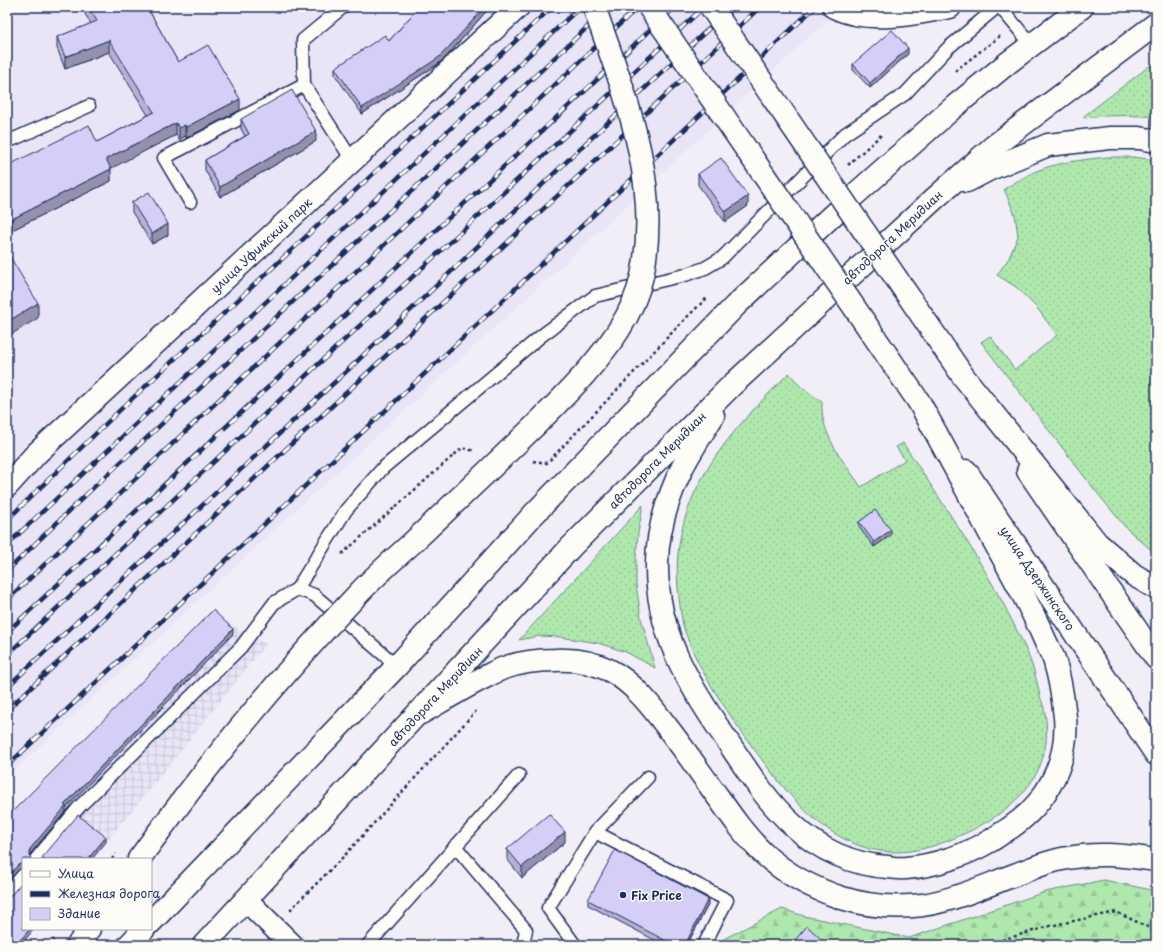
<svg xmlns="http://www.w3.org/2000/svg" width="1163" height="952" viewBox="0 0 1163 952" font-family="'Playpen Sans',sans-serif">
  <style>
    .built { fill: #e9e5f7 }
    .industrial { fill: url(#industrial-grid) }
    .grass { fill: url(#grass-dots); stroke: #658c85 }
    .forest { fill: url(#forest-firs); stroke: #658c85 }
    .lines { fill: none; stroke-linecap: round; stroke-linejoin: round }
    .lane-casing { stroke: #1b2f5e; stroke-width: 15 }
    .street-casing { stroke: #1b2f5e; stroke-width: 25 }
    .secondary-casing { stroke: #1b2f5e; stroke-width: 25 }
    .primary-casing { stroke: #1b2f5e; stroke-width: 25 }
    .path { stroke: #1b2f5e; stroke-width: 2.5; stroke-dasharray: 3 3; stroke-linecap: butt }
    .lane { stroke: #fdfcf7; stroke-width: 12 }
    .street { stroke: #fdfcf7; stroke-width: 22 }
    .secondary { stroke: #fdfcf7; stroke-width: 22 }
    .primary { stroke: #fdfcf7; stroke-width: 22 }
    .rail-casing { stroke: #1b2f5e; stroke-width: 4.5 }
    .rail { stroke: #fdfcf7; stroke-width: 3; stroke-dasharray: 9; stroke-linecap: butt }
    .primary-bridge-casing { stroke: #1b2f5e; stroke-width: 25; stroke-linecap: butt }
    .primary-bridge { stroke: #fdfcf7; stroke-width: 22 }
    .wall { fill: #b7b2d4; stroke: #1b2f5e }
    .shaded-wall { fill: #9591ad; stroke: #1b2f5e }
    .building { fill: #d5cff7; stroke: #1b2f5e }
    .poi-dot { fill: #1b2f5e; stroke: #fdfcf7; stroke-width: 1.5 }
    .labels { text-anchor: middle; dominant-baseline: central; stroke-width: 3; stroke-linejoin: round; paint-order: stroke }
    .street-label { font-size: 12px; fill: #1b2f5e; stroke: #fdfcf7 }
    .poi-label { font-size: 12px; font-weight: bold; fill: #1b2f5e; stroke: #fdfcf7; text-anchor: start }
  </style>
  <defs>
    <pattern id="industrial-grid" width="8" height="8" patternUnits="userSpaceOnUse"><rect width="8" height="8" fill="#e9e5f7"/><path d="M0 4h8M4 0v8" fill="none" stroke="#c7c5d6"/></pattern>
    <pattern id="grass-dots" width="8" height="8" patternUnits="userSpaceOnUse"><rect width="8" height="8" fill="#afe8ac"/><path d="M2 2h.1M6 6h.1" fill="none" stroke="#96c796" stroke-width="1.8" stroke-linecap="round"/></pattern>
    <pattern id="forest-firs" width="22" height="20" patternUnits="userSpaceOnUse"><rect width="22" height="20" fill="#afe8ac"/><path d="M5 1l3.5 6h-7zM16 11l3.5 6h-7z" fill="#96c796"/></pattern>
  </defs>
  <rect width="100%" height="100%" fill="#f1eef7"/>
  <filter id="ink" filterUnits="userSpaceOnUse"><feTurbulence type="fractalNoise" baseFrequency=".025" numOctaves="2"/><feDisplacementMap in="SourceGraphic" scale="8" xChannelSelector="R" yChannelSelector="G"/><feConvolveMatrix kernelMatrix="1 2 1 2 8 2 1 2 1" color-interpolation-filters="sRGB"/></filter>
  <g filter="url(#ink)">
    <polygon class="built" points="7,7 842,7 7,777"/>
    <polygon class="industrial" points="213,615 266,644 172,762 92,859 23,859 23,929 7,945 7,822"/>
    <g class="grass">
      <path d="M1156,61V117C1132,115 1108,115 1084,118V116Z"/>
      <path d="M1107,157H1133L1156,160V554L1126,528L1094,489L981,342L990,336L1015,370L1057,335L1037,308L1016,287L997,275L1009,258L1018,236L1015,215L1004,189C1014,183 1024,177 1034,172C1057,162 1082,160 1107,157Z"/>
      <path d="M789,373L801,387L822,402C820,435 844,461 861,487L905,460L896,447L903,443C938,496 974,549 1004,605C1014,625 1026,646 1033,668C1036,677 1038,687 1040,696C1042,702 1044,707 1045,713C1055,773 1016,809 966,833C929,850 894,860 855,844C807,824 778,781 748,741C725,708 694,664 683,625C681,616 680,606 679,597C666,500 726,436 789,373Z"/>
      <polygon points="643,505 638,533 636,558 636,584 641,618 655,668 626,652 598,643 560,637 540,636 519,640"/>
    </g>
    <polygon class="forest" points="1104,880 1156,891 1156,945 712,945 782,909 804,916 909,938 1045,892"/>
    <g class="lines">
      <g class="lane-casing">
        <g id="lane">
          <polyline points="343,7 303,40 304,85 352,160"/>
          <polyline points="1000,7 1031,44"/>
          <polyline points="7,142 89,106"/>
          <polyline points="190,202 164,158 304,85"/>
          <polyline points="297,589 346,510 383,468 541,336 595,296 685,275 705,268 722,258 845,134 905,94 948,48 997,7"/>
          <polyline points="595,832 648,777"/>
          <polyline points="455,846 526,930 523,945"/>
          <polyline points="36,859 79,807 241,647 274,603 297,589 314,595 397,666"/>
          <polyline points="7,894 23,875"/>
          <polyline points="368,945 519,775"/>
          <polyline points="575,945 548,908 595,832 727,900 704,945"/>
        </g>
      </g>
      <g class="street-casing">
        <g id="street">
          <polyline points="7,486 37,453 518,7"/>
          <polyline points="246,900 292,945"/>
        </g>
      </g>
      <g class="secondary-casing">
        <g id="secondary">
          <polyline points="966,471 1156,754"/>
          <polyline points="1028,471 1156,658"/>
          <path d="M421,713C442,701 463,688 485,677C491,674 498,670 504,668C521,662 538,660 555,660C574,659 592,662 609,670C633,682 652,707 667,727C685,750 701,774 718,797C732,817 746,837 764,854C786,874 814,889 842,898C867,906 897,908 923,905C955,900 987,885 1017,874C1032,868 1047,862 1062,859C1096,852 1122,855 1156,860"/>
        </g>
      </g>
      <g class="primary-casing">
        <g id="primary">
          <path d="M834,7C867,24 916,14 950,7"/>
          <polyline points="967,181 990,169 1048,145 1110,138 1139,138 1156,141"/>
          <polyline points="963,376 1097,543 1134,575 1156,588"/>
          <path d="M713,416C703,432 692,449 683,466C669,495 657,531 657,563C656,631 687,682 724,736C745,767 765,800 793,825C819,850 853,865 888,867C894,868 900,869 906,868C934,866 966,855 990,841C997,837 1003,832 1010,828C1046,804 1069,762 1065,717C1063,698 1060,678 1054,659C1051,652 1047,645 1044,638C1030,605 1012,574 995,543C970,496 945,449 919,402"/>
          <polyline points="139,859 158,833"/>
          <polyline points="151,922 397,666 533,515 736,305 850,199 955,106 1009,62 1082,7"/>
          <polyline points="78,945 89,929"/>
          <polyline points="129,945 144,929"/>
          <polyline points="204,945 571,547 730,387 933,200 994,146 1156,24"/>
        </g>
      </g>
      <g class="path">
        <polyline points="955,71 1000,36"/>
        <polyline points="848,165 881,135"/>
        <polyline points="533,461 547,463 686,318 708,297"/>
        <polyline points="342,554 462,448 475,451"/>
        <polyline points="112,859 116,854"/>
        <polyline points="290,910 345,855 476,711"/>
        <polyline points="49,945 54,939"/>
        <polyline points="985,945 1050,926 1116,912 1156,931"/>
      </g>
      <use href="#lane" class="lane"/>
      <use href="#street" class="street"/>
      <use href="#secondary" class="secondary"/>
      <use href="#primary" class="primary"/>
      <g class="rail-casing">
        <g id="rail">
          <polyline points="7,520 120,410 552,7"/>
          <polyline points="7,545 580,7"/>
          <polyline points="7,571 93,488 609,7"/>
          <polyline points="7,600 224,395 638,7"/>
          <path d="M7,632C231,424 451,214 675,7"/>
          <polyline points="7,655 327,356 704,7"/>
          <polyline points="7,687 351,367 586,143 732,7"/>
          <polyline points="7,710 363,377 760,7"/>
          <polyline points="7,766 815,7"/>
        </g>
      </g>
      <use href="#rail" class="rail"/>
      <g class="primary-bridge-casing">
        <g id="primary-bridge">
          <polyline points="649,7 919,402"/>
          <polyline points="711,7 963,376"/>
          <path d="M158,833C220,749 287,669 359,593C375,576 393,560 411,544C447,510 483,476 518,442C541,420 562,399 583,376C609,346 633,316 642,276C662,183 624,92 594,7"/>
        </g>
      </g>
      <use href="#primary-bridge" class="primary-bridge"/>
    </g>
    <g class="wall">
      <polygon points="85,7 147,7 178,62 240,110 186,138 185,136 179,140 176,135 110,168 111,181 10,231 7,226 7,166 97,142 148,115 109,52 65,69 57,48 57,37 91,24 85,14"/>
      <polygon points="419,7 490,7 447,56 438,64 362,114 335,75 335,68 389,41"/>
      <polygon points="908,54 870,88 853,70 853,64"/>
      <polygon points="241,119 316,141 220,197 205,170 205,160 245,136 241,129"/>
      <polygon points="698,174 748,206 725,222 698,185"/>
      <polygon points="132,202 168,235 152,244 132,212"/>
      <polygon points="859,522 891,535 874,547 859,527"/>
      <polygon points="565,842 522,878 507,859 507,849"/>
      <polygon points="588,900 708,905 687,945 664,945 588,905"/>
    </g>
    <g class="shaded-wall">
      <polygon points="485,7 490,7 447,56 438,64 362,114 362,108"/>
      <polygon points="109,40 109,52 65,69 65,57"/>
      <polygon points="908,48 908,54 870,88 870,83"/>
      <polygon points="240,99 240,110 186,138 186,127"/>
      <polygon points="176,123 176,135 106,171 106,159"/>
      <polygon points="185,125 185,136 179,140 179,128"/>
      <polygon points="316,131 316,141 220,197 220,187"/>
      <polygon points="111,169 111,181 10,231 10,220"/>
      <polygon points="748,196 748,206 725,222 725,212"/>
      <polygon points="168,224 168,235 152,244 152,234"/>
      <polygon points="38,303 38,318 7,337 7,322"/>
      <polygon points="891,530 891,535 874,547 874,542"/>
      <polygon points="233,629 233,634 66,808 66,811 30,854 29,858 29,853 30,849 64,805"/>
      <polygon points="565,832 565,842 522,878 522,867"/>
      <polygon points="106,837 106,842 92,859 88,859"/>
      <polygon points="23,863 23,868 18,870 7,883 7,878 18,865"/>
      <polygon points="708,899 708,905 687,945 685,945"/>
      <polygon points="30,929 34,929 21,945 16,945"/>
      <polygon points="821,939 821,944 820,945 816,945"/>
    </g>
    <g class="building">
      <polygon points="88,7 147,7 178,62 208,45 240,99 186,127 185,125 179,128 176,123 106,159 111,169 10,220 7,215 7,166 89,125 97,142 154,112 109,40 65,57 57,37 97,21"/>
      <polygon points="419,7 485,7 447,49 438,58 362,108 335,68 385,35 389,41"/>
      <polygon points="892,30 908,48 870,83 853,64"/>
      <polygon points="292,90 316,131 220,187 205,160 249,134 241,119"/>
      <polygon points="721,158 748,196 725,212 698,174"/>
      <polygon points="149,192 168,224 152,234 132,202"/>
      <polygon points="7,252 38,303 7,322"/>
      <polygon points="875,510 891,530 874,542 859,522"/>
      <polygon points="213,610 233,629 64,805 66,806 30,849 29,853 31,859 23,859 23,863 18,865 7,878 7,817"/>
      <polygon points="549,814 565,832 522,867 507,849"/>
      <polygon points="78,815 106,837 88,859 41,859"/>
      <polygon points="615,850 708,899 685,945 674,945 588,900"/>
      <polygon points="23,881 23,929 30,929 16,945 7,945 7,896 9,896 12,894"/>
      <polygon points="807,926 821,939 816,945 791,945"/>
    </g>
  </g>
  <circle class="poi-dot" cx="623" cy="895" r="4"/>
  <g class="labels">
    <g class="street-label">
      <text transform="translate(892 237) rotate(-43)">автодорога Меридиан</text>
      <text transform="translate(261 245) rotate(-43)">улица Уфимский парк</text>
      <text transform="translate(657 460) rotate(-45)">автодорога Меридиан</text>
      <text transform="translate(1038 578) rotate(56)">улица Дзержинского</text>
      <text transform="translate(435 696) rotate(-47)">автодорога Меридиан</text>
    </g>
    <g class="poi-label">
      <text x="631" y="895">Fix Price</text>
    </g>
  </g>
  <rect width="1163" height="952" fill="none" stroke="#fdfcf7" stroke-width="24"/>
  <rect x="12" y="12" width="1139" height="928" fill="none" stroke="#1b2f5e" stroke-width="1.5" filter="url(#ink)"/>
  <rect x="22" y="858" width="130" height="72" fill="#fdfcf7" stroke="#a3aaba"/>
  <rect x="30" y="871" width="20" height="6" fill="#fdfcf7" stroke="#a3aaba"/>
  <text x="58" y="878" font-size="12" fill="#1b2f5e">Улица</text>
  <rect x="30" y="891" width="20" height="6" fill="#1b2f5e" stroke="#a3aaba"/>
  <text x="58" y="898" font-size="12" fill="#1b2f5e">Железная дорога</text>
  <rect x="30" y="908" width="20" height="12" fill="#d5cff7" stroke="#a3aaba"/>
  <text x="58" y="918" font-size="12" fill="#1b2f5e">Здание</text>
</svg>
